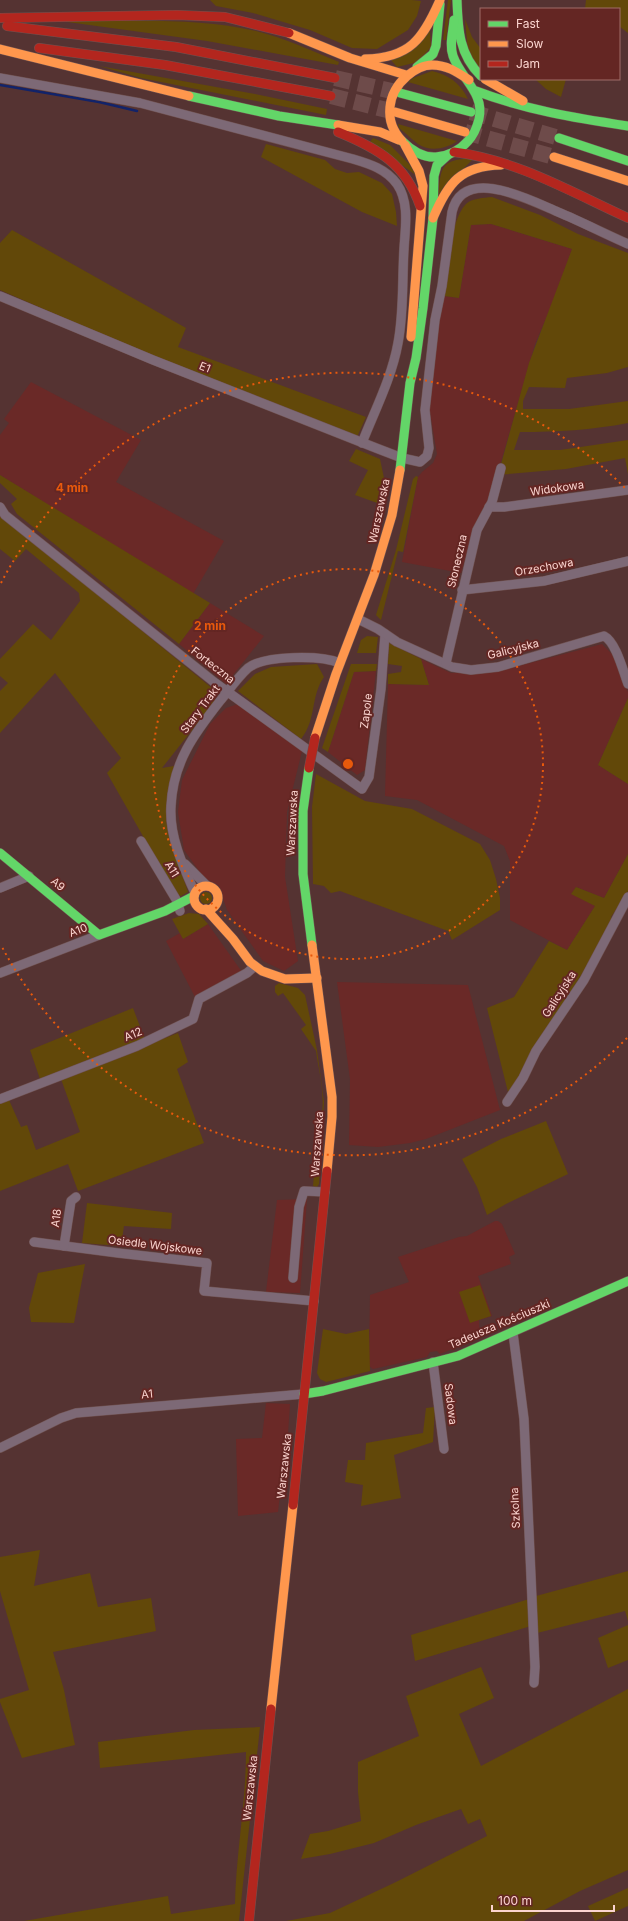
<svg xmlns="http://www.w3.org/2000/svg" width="628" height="1921" font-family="Inter,sans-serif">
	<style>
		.built { fill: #6a2927 }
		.green { fill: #624809 }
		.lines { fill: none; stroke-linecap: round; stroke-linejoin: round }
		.stream { stroke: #122369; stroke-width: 2.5 }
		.highway-tunnel { stroke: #6e4b4a; stroke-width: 16; stroke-dasharray: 16 8; stroke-linecap: butt }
		.street-casing { stroke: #705251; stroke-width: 10 }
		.fast-casing { stroke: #705251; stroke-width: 10 }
		.slow-casing { stroke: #705251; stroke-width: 10 }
		.jam-casing { stroke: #705251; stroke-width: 10 }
		.street { stroke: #7d6976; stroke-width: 9 }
		.fast { stroke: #63d668; stroke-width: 9 }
		.slow { stroke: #ff974d; stroke-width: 9 }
		.jam { stroke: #b3261e; stroke-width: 9 }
		.jam-bridge-casing { stroke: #705251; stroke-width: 10; stroke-linecap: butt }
		.jam-bridge { stroke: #b3261e; stroke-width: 9 }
		.ring { fill: none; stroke: #e8590c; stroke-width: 2; stroke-dasharray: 2 4 }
		.labels { text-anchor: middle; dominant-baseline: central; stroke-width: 4; stroke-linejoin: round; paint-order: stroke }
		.street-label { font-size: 11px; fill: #fbd4cf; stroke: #642623 }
		.centre { fill: #e8590c; stroke: #642623; stroke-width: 2 }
		.ring-label { font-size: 12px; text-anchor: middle; font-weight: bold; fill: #e8590c; stroke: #642623; stroke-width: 4; stroke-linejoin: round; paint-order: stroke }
	</style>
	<rect width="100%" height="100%" fill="#553332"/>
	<!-- built -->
	<g class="built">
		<path d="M491,224L572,249L553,302L535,344L496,479L488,501L474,528L461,573L402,562L418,477L422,472L433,463L437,454L429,407L436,336L444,296L459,298L471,225Z"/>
		<path d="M31,382L141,440L116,482L224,541L193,594L0,475V435L9,423L4,419Z"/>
		<path d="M210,603L264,636L226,684L179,644Z"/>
		<path d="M602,644L612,654L628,692V698L598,765L628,784V854L604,898L576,887L572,893L595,906L567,950L510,920V861L504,846L417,800L385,796L388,684L429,685L421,659L451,673L499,671Z"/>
		<path d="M376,671L365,770L357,775L328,752L354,672Z"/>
		<path d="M238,704L302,751L287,812L285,877L298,961L284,971L263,961L227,910L219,886L204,878L184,850L178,812L182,780L210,724L226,708Z"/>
		<path d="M208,924L242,972L195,997L166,941L180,933L183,939Z"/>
		<path d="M337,982L468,985L500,1110L426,1139L410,1143L378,1147L349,1145L350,1079Z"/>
		<path d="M307,1199L300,1293L266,1292L277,1200Z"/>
		<path d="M495,1221H498L502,1224L515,1254L509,1257L511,1264L478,1276L492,1316L479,1320L480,1338L440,1354L437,1351L430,1352L427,1357L373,1369L369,1366L370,1295L409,1282L398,1257L459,1237L467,1236Z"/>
		<path d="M266,1403L290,1404L284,1494H280L278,1512L238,1516L236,1439L262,1438Z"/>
	</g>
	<!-- green -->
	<g class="green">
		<path d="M210,0H412L421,1L417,16L408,30L377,49L352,48L310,30L253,13L216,6Z"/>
		<path d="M448,0H451L446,40H443Z"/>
		<path d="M586,0H628V33L619,26V9H585Z"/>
		<path d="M465,19L472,37L481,49V71L468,53Z"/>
		<path d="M60,21C123,22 194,16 256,31C285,38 312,51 339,62L338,65L207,41Z"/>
		<path d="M430,31L431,47L418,62L397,67L391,60Z"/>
		<path d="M99,66L255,94L327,109L326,115L141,78Z"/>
		<path d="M432,71C449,75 460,83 468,99L408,82L413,78Z"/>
		<path d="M535,79H566L561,97L546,89Z"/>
		<path d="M398,124L457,141C447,149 429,152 418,144C411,139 406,133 399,128Z"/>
		<path d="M373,138L390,145L409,164L417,176L370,142Z"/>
		<path d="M266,144L325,160L335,169L347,173L359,172L382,183L392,194L396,212L397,226L362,212L261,157Z"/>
		<path d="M474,158L438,195C441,164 442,160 474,158Z"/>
		<path d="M492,197L540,215L578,234L628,253V367L607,373L567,378L565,388L529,387L523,401V409H569L628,401V423C592,430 557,432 520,432L514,450H560L628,440V474L625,458L566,469L498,475L529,363L572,249L491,224L471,225L459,298L444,296C448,272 449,222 466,204C472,198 484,198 492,197Z"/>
		<path d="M12,230L186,328L178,347L366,417L357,437L170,364L0,290V243Z"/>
		<path d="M356,449L380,459L384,478L380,504L355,495L368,470L349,461Z"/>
		<path d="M0,475L210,603L179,644L17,514L11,504L17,499L0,483Z"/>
		<path d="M416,476L418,477L403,552L398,551L381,620L376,615L396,550L413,479Z"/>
		<path d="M0,517H3L213,689L215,701L162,768L174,766C171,782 166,799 166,815C167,842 180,867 188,892L181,896L176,894L107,773L121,758L55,673L0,733V691L8,683L0,676V659L33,624L51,640L80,601L79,593L26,549L15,561L0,549Z"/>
		<path d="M367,636L378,637L376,653H357L361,640Z"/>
		<path d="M389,643L421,659L429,685L388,684V674L401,672L402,666L388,664Z"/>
		<path d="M317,664L324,677C310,697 317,719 301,739L238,691L255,674L271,667Z"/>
		<path d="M351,664H377L376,671L354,672L328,752L322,748Z"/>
		<path d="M628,698V784L598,765Z"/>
		<path d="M316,774L365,801L412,809L480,844L490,860L496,879L500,898V910L452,940L448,931L340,891L331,893L324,886L313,884L312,807Z"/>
		<path d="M628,854V891L611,917L612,918L590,961L523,1067L520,1076L508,1092L487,1008L514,997L549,941L567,950L595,906L571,894L576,887L604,898Z"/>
		<circle cx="206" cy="898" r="6"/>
		<path d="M189,913L199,914L208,924L183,939L172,919Z"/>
		<path d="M279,983L298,988L305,995L317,1050L324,1102L319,1184L317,1187L313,1186L318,1129C327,1108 321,1080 317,1058L316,1051L301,1029L306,1025L283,993L278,996L275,992V986Z"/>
		<path d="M133,1008L145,1040L40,1079L30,1050Z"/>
		<path d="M178,1033L188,1062L177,1069L204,1143L78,1191L68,1164L0,1191V1104L9,1100L21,1127L27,1125L36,1150L80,1132L61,1079Z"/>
		<path d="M546,1121L568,1174L506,1204L487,1215L477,1187L462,1159L501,1139Z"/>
		<path d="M87,1203L172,1213L171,1229L124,1226L121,1246L82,1243Z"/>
		<path d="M85,1264L74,1323L31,1322L29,1308L38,1273Z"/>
		<path d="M480,1285L491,1316L470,1323L459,1292Z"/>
		<path d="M323,1329L346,1334L369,1329L370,1371L326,1382L320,1379L317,1373Z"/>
		<path d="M435,1407L433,1442L394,1455L401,1498L361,1506L363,1485L345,1482L348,1460H365L366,1443L423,1433L426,1408Z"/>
		<path d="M40,1550L34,1586L90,1573L98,1607L151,1598L156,1631L53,1652L64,1690L75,1745L22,1758L0,1702V1699L29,1690L0,1591V1557Z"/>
		<path d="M628,1571V1621L625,1611L537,1633L536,1596Z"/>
		<path d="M529,1599L531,1626L415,1661L411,1635Z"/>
		<path d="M628,1625V1660L608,1668L598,1638Z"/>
		<path d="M481,1667L494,1698L459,1714L481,1766L628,1689V1870L580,1891L524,1921H286L330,1913L396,1882L487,1836L480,1819L468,1824L461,1809L416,1825L374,1843L330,1854L301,1859L310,1834L328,1831L361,1821L358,1792V1762L419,1736L406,1696Z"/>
		<path d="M260,1727L239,1921H24L168,1896L171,1914L235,1904C236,1853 246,1803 246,1752L100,1768L98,1742L194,1730Z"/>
		<path d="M628,1888V1906L595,1921L588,1906Z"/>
	</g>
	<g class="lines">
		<!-- stream -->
		<path class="stream" d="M0,85L99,102L137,111"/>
		<!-- highway-tunnel -->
		<g class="highway-tunnel">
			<path d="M335,78L400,93"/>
			<path d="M331,96L395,112"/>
			<path d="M471,112L559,138"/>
			<path d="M465,132L554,157"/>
		</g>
		<!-- street casing -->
		<g class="street-casing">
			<g id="street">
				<path d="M0,78L140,103L353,159C370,164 386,169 397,184C410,203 405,229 404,249C402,281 404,312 398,343C392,377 375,410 362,443"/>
				<path d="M0,296L153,360L376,448L402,458L420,462L427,456L429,448L425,410L435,320L442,286L452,212C463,164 532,201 558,212C582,222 605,234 628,244"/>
				<path d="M0,507L5,515L214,682L362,789L369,777L381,689L385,634"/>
				<path d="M489,507H504L628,490"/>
				<path d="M462,590L544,581L628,561"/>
				<path d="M358,619L378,629L397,642L452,667L471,670L498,667L604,636C616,642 623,671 628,684"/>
				<path d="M446,663L477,530L492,502L501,468"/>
				<path d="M141,841L177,901L180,911"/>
				<path d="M185,864L207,886"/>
				<path d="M0,888L29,876"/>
				<path d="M195,893C183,866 169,836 171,806C173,762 194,734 220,701C229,690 238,677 248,668C265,655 321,655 340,663"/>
				<path d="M0,973L99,935"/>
				<path d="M0,1099L137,1046L193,1019L199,999L247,973L255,966"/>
				<path d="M507,1102L523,1078L536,1051L584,980L628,897"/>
				<path d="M34,1242L118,1253L207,1263L204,1291L314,1301"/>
				<path d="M64,1246L71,1201L76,1197"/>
				<path d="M293,1278L299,1207L304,1191L325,1192"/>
				<path d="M513,1333L524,1419L535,1667L534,1683"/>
				<path d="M433,1362L444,1449"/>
				<path d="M0,1448L61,1418L76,1413L304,1394"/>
			</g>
		</g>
		<!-- fast casing -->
		<g class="fast-casing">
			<g id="fast">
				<path d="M457,0C458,29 459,55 481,76"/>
				<path d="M417,67L433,54L436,46L440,4"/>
				<path d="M476,91C526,110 575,118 628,126"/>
				<path d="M400,93L471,112"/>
				<path d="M189,96L279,116L338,125"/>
				<path d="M559,138L628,161"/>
				<path d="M402,141C411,150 422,158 436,157C448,156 460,150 468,141C474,135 477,127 479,119C485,93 461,79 453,56C449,45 453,32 454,20"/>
				<path d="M400,470L410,383L416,358L423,308L433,218L434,176L437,165L448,155"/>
				<path d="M309,768L303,811V874L312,945"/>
				<path d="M0,853L99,935L165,911L194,896"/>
				<path d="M304,1394L323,1391L458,1356L628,1281"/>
			</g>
		</g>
		<!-- slow casing -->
		<g class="slow-casing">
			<g id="slow">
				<path d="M289,33L350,58L406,75"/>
				<path d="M0,49L189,96"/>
				<path d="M365,59C410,58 423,39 440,0"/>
				<path d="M485,79L523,101"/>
				<path d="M395,112L465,132"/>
				<path d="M338,125L380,132L399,140"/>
				<path d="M402,141C383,121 387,93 407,76C414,70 424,65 432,65C447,65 457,72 469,80"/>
				<path d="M405,145L419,171L423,186L411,337"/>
				<path d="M554,157L628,181"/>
				<path d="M433,218C448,183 460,166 501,165"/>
				<path d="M315,738L336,674L374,575L392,515L400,470"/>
				<circle cx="206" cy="898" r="12"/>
				<path d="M206,909L233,939L250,962L262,971L285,979L317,978"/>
				<path d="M312,945L332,1097V1117L327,1171"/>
				<path d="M271,1709L293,1505"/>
			</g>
		</g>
		<!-- jam casing -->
		<g class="jam-casing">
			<g id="jam">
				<path d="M0,18L177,15L225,17L289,33"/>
				<path d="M7,26L176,47L335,78"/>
				<path d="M39,48L165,65L331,96"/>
				<path d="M338,132C377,148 406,164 420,206"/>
				<path d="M454,152C517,160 571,192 628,218"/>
				<path d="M293,1505L327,1171"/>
				<path d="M249,1921L271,1709"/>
			</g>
		</g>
		<!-- street -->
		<use href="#street" class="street"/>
		<!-- fast -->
		<use href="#fast" class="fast"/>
		<!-- slow -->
		<use href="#slow" class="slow"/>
		<!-- jam -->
		<use href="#jam" class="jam"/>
		<!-- jam-bridge casing -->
		<g class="jam-bridge-casing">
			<path id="jam-bridge" d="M309,768L315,738"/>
		</g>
		<!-- jam-bridge -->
		<use href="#jam-bridge" class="jam-bridge"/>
	</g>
	<!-- distance rings -->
	<g class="ring">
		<circle cx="348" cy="764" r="195"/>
		<path d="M627 1038A391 391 0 0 1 1 945M1 583A391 391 0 0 1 627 490"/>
	</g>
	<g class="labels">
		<!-- street labels -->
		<g class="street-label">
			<text transform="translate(205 367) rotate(22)">E1</text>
			<text transform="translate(557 488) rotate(-8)">Widokowa</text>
			<text transform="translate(379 511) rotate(-78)">Warszawska</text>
			<text transform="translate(457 561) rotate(-77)">Słoneczna</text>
			<text transform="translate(544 567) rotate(-10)">Orzechowa</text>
			<text transform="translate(513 649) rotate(-14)">Galicyjska</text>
			<text transform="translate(213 665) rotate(38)">Forteczna</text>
			<text transform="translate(200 709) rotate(-53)">Stary Trakt</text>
			<text transform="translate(366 711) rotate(-83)">Zapole</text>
			<text transform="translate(292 823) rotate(-87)">Warszawska</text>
			<text transform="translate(172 869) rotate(59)">A11</text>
			<text transform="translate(58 884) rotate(40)">A9</text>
			<text transform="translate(78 930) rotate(-21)">A10</text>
			<text transform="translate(559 994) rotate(-57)">Galicyjska</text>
			<text transform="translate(133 1034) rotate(-22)">A12</text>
			<text transform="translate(317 1144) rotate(-86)">Warszawska</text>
			<text transform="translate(56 1218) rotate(-82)">A18</text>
			<text transform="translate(155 1245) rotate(7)">Osiedle Wojskowe</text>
			<text transform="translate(499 1324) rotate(-23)">Tadeusza Kościuszki</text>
			<text transform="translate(147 1394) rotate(-5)">A1</text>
			<text transform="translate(451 1404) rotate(83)">Sadowa</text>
			<text transform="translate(284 1466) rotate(-84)">Warszawska</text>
			<text transform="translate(515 1508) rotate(-93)">Szkolna</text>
			<text transform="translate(250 1788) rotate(-84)">Warszawska</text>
		</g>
	</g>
	<circle cx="348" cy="764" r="6" class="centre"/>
	<g class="ring-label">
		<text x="72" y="492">4 min</text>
		<text x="210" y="630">2 min</text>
	</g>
	<!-- legend -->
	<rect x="480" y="8" width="140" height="72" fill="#642623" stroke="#a06c68"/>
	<rect x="488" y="21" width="20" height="6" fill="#63d668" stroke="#a06c68"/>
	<text x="516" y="28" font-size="12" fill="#fbd4cf">Fast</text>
	<rect x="488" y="41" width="20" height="6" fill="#ff974d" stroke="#a06c68"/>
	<text x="516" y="48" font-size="12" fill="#fbd4cf">Slow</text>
	<rect x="488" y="61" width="20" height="6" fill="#b3261e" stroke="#a06c68"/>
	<text x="516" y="68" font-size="12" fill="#fbd4cf">Jam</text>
	<!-- scale -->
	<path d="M492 1905v6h122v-6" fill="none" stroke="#fbd4cf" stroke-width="2"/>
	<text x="498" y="1905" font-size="12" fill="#fbd4cf" stroke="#642623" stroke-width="3" paint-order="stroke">100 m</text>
</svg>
